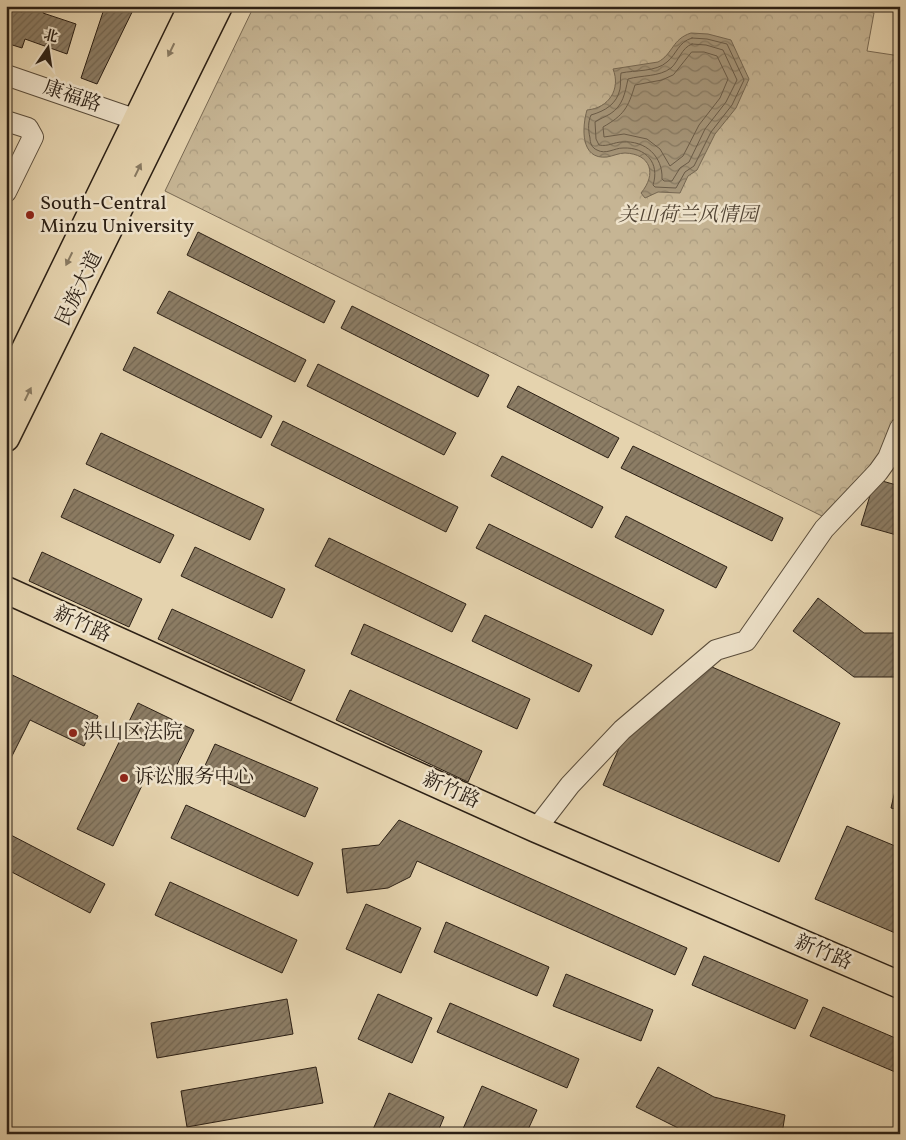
<svg xmlns="http://www.w3.org/2000/svg" width="906" height="1140" font-family="Vollkorn,'Noto Serif SC',serif">
	<style>
		.park { fill: url(#park-crowns); stroke: #796a54 }
		.water { fill: url(#water-waves); stroke: #756752 }
		.lines { fill: none; stroke-linecap: round; stroke-linejoin: round }
		.shore { stroke: #695b48; stroke-width: 1 }
		.building { fill: url(#building-hatch); stroke: #2c2015 }
		.minor-casing { stroke: #5a4d3b; stroke-width: 22 }
		.major-casing { stroke: #2c2015; stroke-width: 29 }
		.minor { stroke: #eee2ca; stroke-width: 20 }
		.major { stroke: #e5d3ae; stroke-width: 26 }
		.oneway { fill: #887a62 }
		.poi-dot { fill: #8f2418; stroke: #eee2ca; stroke-width: 2 }
		.labels { text-anchor: middle; dominant-baseline: central; stroke-width: 5; stroke-linejoin: round; paint-order: stroke }
		.street-label { font-size: 20px; fill: #2c2015; stroke: #eee2ca }
		.poi-label { font-size: 20px; fill: #2c2015; stroke: #eee2ca; text-anchor: start }
		.park-label { font-size: 20px; font-style: italic; fill: #524535; stroke: #eee2ca }
	</style>
	<defs>
		<pattern id="park-crowns" width="20" height="18" patternUnits="userSpaceOnUse" patternTransform="scale(1.25)"><rect width="20" height="18" fill="#c6b594"/><path d="M2 6a3 3 0 1 1 6 0M12 15a3 3 0 1 1 6 0" fill="none" stroke="#aa9b7f"/></pattern>
		<pattern id="water-waves" width="16" height="10" patternUnits="userSpaceOnUse" patternTransform="scale(1.25)"><rect width="16" height="10" fill="#a6967a"/><path d="M0 5q4-4 8 0t8 0" fill="none" stroke="#877a63"/></pattern>
		<pattern id="building-hatch" width="6" height="6" patternUnits="userSpaceOnUse" patternTransform="scale(1.25)"><rect width="6" height="6" fill="#8c7d65"/><path d="M-1 1l2-2M0 6l6-6M5 7l2-2" fill="none" stroke="#736652"/></pattern>
	</defs>
	<rect width="100%" height="100%" fill="#e5d3ae"/>
	<filter id="stains"><feTurbulence type="fractalNoise" baseFrequency=".004" numOctaves="4"/><feColorMatrix values="0 0 0 0 .2 0 0 0 0 .09 0 0 0 0 .02 0 0 0 .5 -.17"/></filter>
	<radialGradient id="worn" r=".72"><stop offset=".6" stop-color="#630" stop-opacity="0"/><stop offset="1" stop-color="#630" stop-opacity=".3"/></radialGradient>
	<!-- park -->
	<path class="park" d="M254,6H844L874,13L867,51L900,56V407L881,454L826,518L165,191Z"/>
	<!-- water -->
	<path class="water" d="M691,33L708,34L731,40L749,79L736,108L715,134L697,170L688,176L680,193L658,192L645,198L641,193C657,174 651,154 625,153C619,153 613,156 607,157C580,160 582,127 587,110C609,108 621,89 613,69L658,62C673,54 672,39 691,33Z"/>
	<g class="lines">
		<!-- shore -->
		<g class="shore">
			<path d="M692,38L707,39L727,44L744,80L732,105L711,132L694,166L685,172L676,188L655,187L653,185C660,163 646,147 623,148C614,148 606,155 597,150C592,148 590,143 590,138C588,129 588,122 591,115C605,111 617,104 620,89C621,84 620,78 621,73C635,70 656,72 667,62C677,54 678,42 692,38Z"/>
			<path d="M692,44L706,45L723,50L737,80L726,102L705,129L689,162L680,168L672,181H664L662,179C663,157 646,140 622,142C614,142 608,147 599,145L596,139L595,122C599,119 605,117 610,114C623,106 625,93 628,79C642,75 659,77 671,68C679,61 681,48 692,44Z"/>
			<path d="M692,52H704L717,56L728,79L720,98L699,125L683,156L670,166L660,149L647,139L624,134L604,137L603,127C624,115 628,108 635,85L662,80L673,75Z"/>
		</g>
	</g>
	<!-- building -->
	<g class="building">
		<path d="M23,6H45L43,13L76,24L67,54L25,39L22,48L6,43V8L22,12Z"/>
		<path d="M105,6H135L97,84L81,78Z"/>
		<path d="M198,232L335,301L324,323L187,255Z"/>
		<path d="M169,291L306,360L295,382L157,313Z"/>
		<path d="M352,306L489,375L478,397L341,328Z"/>
		<path d="M134,347L272,416L261,438L123,370Z"/>
		<path d="M318,364L456,433L444,455L307,386Z"/>
		<path d="M518,386L619,438L608,458L507,407Z"/>
		<path d="M283,421L458,507L446,532L271,445Z"/>
		<path d="M101,433L264,509L250,540L86,464Z"/>
		<path d="M633,446L783,518L772,541L621,468Z"/>
		<path d="M502,456L603,507L592,528L491,476Z"/>
		<path d="M875,479L900,486V536L861,525Z"/>
		<path d="M74,489L174,535L160,563L61,517Z"/>
		<path d="M626,516L727,567L716,588L615,537Z"/>
		<path d="M489,524L664,610L652,635L476,548Z"/>
		<path d="M329,538L466,604L452,632L315,566Z"/>
		<path d="M195,547L285,589L272,618L181,576Z"/>
		<path d="M42,552L142,599L129,627L29,581Z"/>
		<path d="M818,598L864,633H900V677H854L793,631Z"/>
		<path d="M172,609L305,670L291,701L158,639Z"/>
		<path d="M485,615L592,665L579,692L472,641Z"/>
		<path d="M364,624L530,699L517,729L351,654Z"/>
		<path d="M712,667L840,723L779,862L603,785L627,730Z"/>
		<path d="M6,672L98,716L84,746L30,720L6,768Z"/>
		<path d="M350,690L482,751L468,782L336,720Z"/>
		<path d="M138,703L194,730L168,783L148,773L113,846L77,829Z"/>
		<path d="M215,744L318,788L305,817L202,772Z"/>
		<path d="M900,769V810L891,808Z"/>
		<path d="M186,805L313,863L298,896L171,838Z"/>
		<path d="M399,820L687,948L675,975L417,861L410,877L388,888L347,893L342,849L379,845Z"/>
		<path d="M847,826L900,848V935L815,899Z"/>
		<path d="M7,833L105,884L90,913L6,869Z"/>
		<path d="M170,882L297,940L282,973L155,915Z"/>
		<path d="M366,904L421,928L401,973L346,949Z"/>
		<path d="M446,922L549,967L537,996L434,952Z"/>
		<path d="M704,956L808,1000L795,1029L692,985Z"/>
		<path d="M566,974L653,1010L641,1041L553,1006Z"/>
		<path d="M378,994L432,1018L412,1063L358,1039Z"/>
		<path d="M287,999L293,1034L157,1058L151,1023Z"/>
		<path d="M450,1003L579,1059L567,1088L437,1032Z"/>
		<path d="M823,1007L900,1040V1074L810,1036Z"/>
		<path d="M316,1067L323,1103L187,1127L181,1091Z"/>
		<path d="M658,1067L714,1097L785,1115L782,1134H690L636,1107Z"/>
		<path d="M482,1086L537,1110L526,1134H469L462,1131Z"/>
		<path d="M389,1093L444,1117L437,1134H371Z"/>
	</g>
	<g class="lines">
		<!-- minor casing -->
		<g class="minor-casing">
			<g id="minor">
				<path d="M6,75L137,120"/>
				<path d="M6,121L28,128L33,137L6,192"/>
				<path d="M536,829L570,785L622,730L716,650L746,641L824,529L878,472L888,458L900,428"/>
			</g>
		</g>
		<!-- major casing -->
		<g class="major-casing">
			<g id="major">
				<path d="M6,388L192,6"/>
				<path d="M6,438L219,6"/>
				<path d="M6,590L536,829L900,985"/>
			</g>
		</g>
		<!-- minor -->
		<use href="#minor" class="minor"/>
		<!-- major -->
		<use href="#major" class="major"/>
	</g>
	<!-- one-way arrows -->
	<defs><path id="oneway-solid" d="M-6-.8H1V-3.2L6.5 0L1 3.2V.8H-6Z" transform="scale(1.25)"/></defs>
	<g class="oneway">
		<use href="#oneway-solid" transform="translate(171 50) rotate(116)"/>
		<use href="#oneway-solid" transform="translate(138 170) rotate(-64)"/>
		<use href="#oneway-solid" transform="translate(69 259) rotate(116)"/>
		<use href="#oneway-solid" transform="translate(28 394) rotate(-64)"/>
	</g>
	<!-- markers -->
	<g class="poi-dot">
		<circle cx="30" cy="215" r="5"/>
		<circle cx="73" cy="733" r="5"/>
		<circle cx="124" cy="778" r="5"/>
	</g>
	<g class="labels">
		<!-- street labels -->
		<g class="street-label">
			<text transform="translate(72 97) rotate(19)">康福路</text>
			<text transform="translate(80 289) rotate(-64)">民族大道</text>
			<text transform="translate(82 625) rotate(24)">新竹路</text>
			<text transform="translate(451 791) rotate(24)">新竹路</text>
			<text transform="translate(823 953) rotate(23)">新竹路</text>
		</g>
		<!-- poi labels -->
		<g class="poi-label">
			<text x="40" y="204">South-Central<tspan x="40" dy="23">Minzu University</tspan></text>
			<text x="83" y="733">洪山区法院</text>
			<text x="134" y="778">诉讼服务中心</text>
		</g>
		<!-- park labels -->
		<g class="park-label">
			<text x="688" y="216">关山荷兰风情园</text>
		</g>
	</g>
	<!-- margin -->
	<rect width="906" height="1140" fill="none" stroke="#e5d3ae" stroke-width="25"/>
	<rect x="8" y="8" width="891" height="1125" fill="none" stroke="#2c2015" stroke-width="2.5"/>
	<rect x="12" y="12" width="881" height="1115" fill="none" stroke="#2c2015"/>
	<!-- north arrow -->
	<g transform="translate(48 48) rotate(13)" stroke="#eee2ca" stroke-width="4" paint-order="stroke">
	<path d="M0-4L9 19L0 12L-9 19Z" fill="#2c2015"/>
	<text y="-8" font-size="14" font-weight="bold" text-anchor="middle" fill="#2c2015">北</text>
	</g>
	<rect width="100%" height="100%" filter="url(#stains)"/>
	<rect width="100%" height="100%" fill="url(#worn)"/>
</svg>
